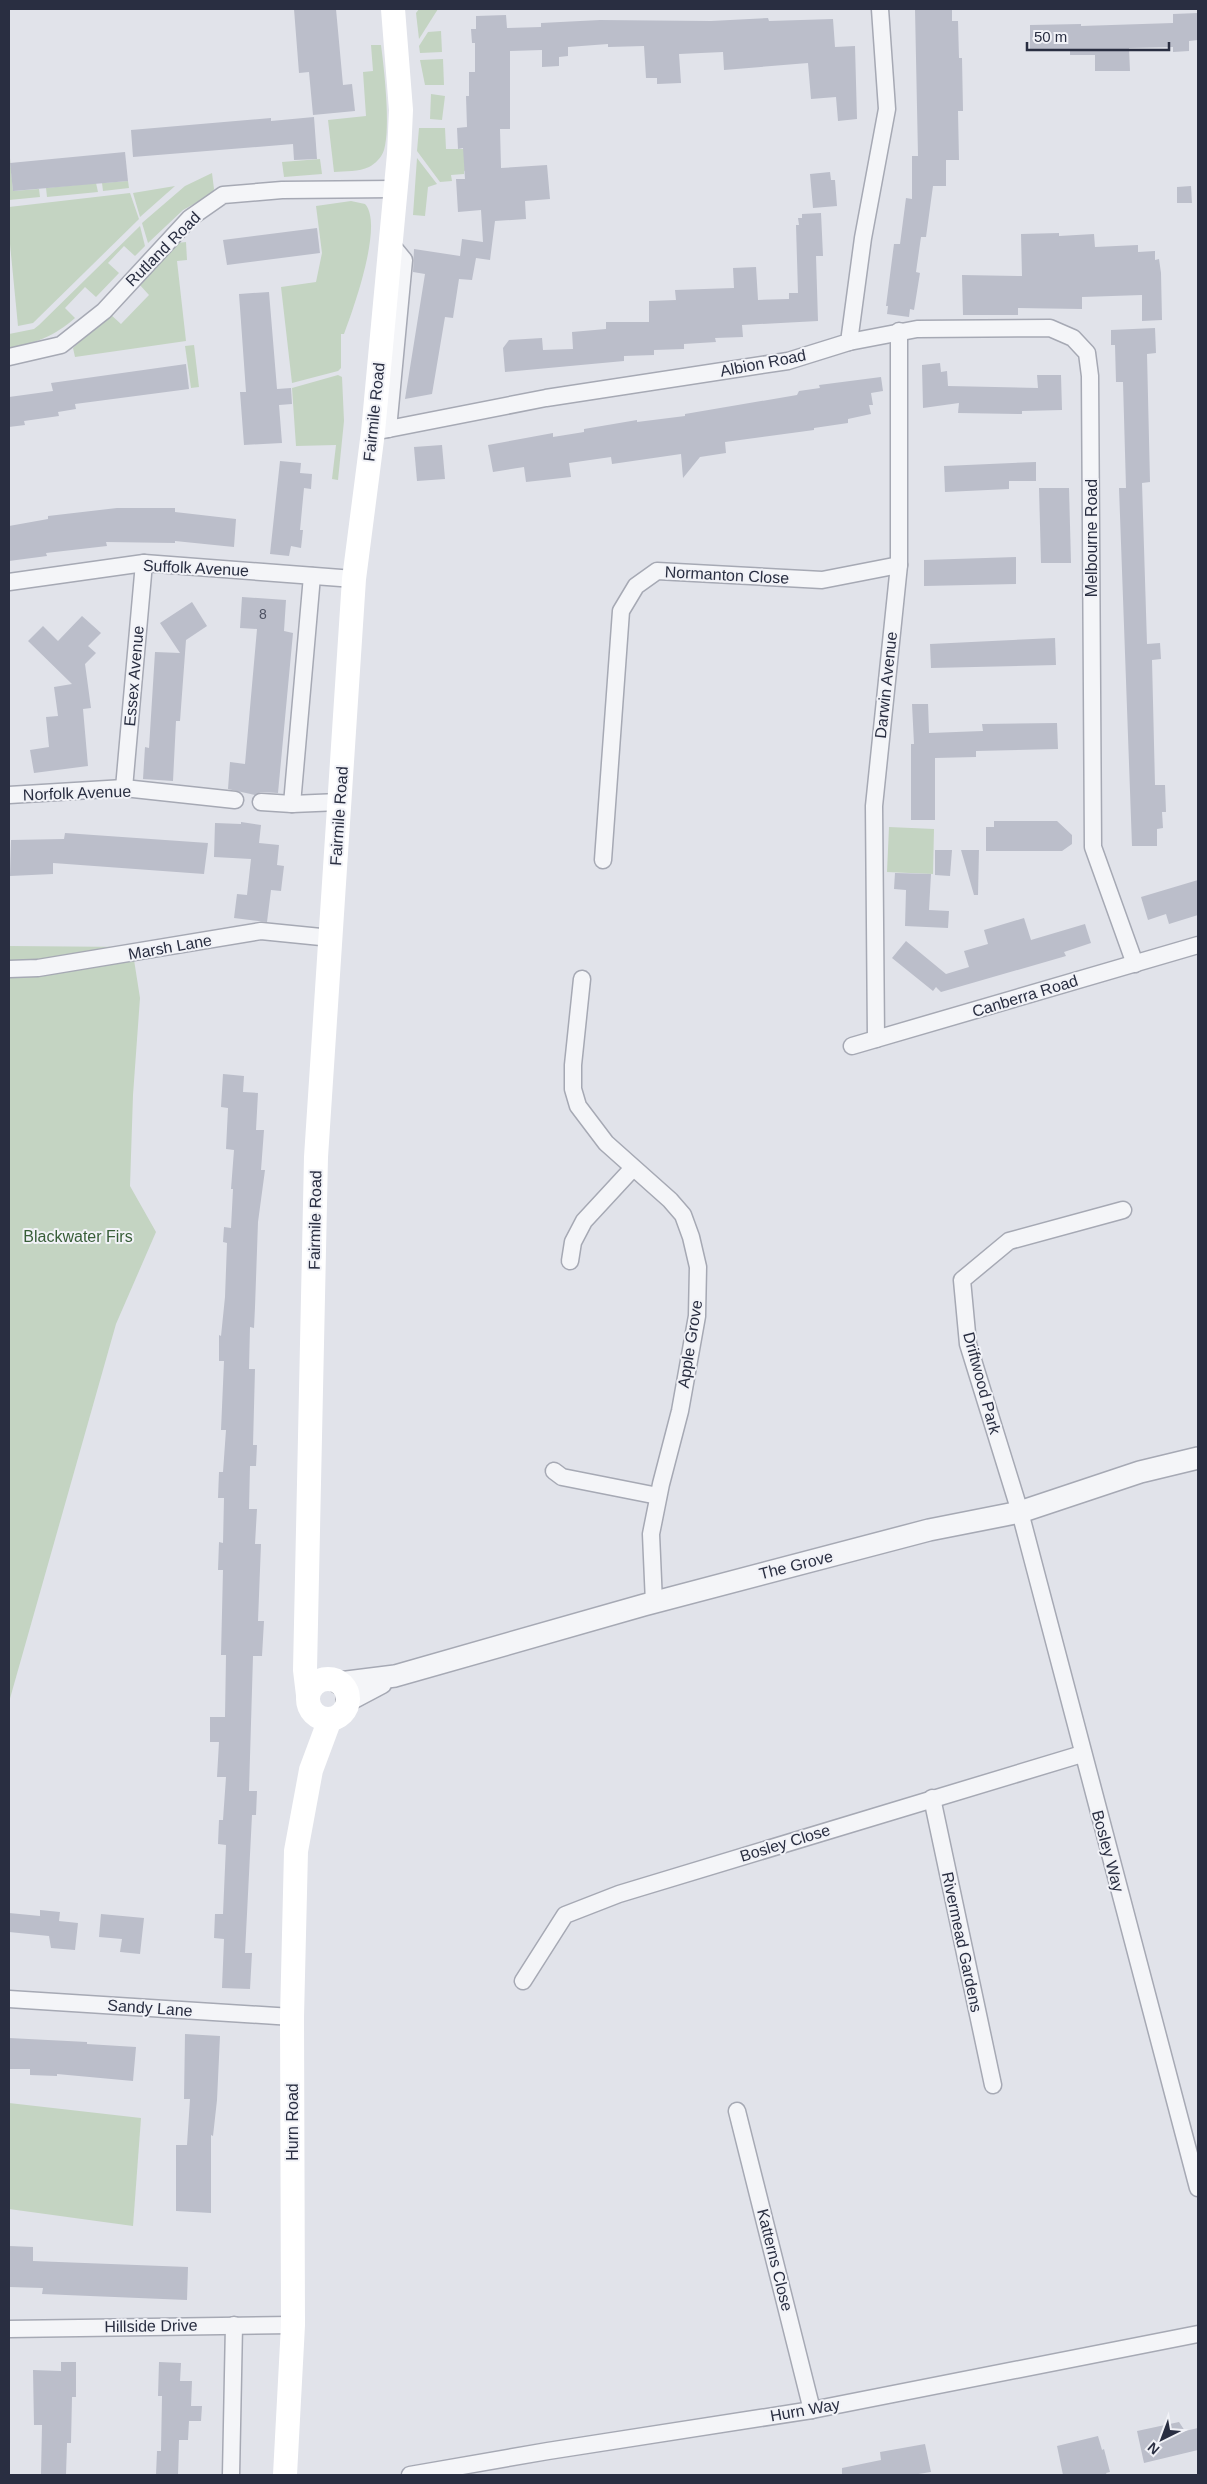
<svg xmlns="http://www.w3.org/2000/svg" width="1207" height="2484" font-family="Helvetica,sans-serif">
	<style>
		.green { fill: #c4d4c2 }
		.building { fill: #bbbeca }
		.lines { fill: none; stroke-linecap: round; stroke-linejoin: round }
		.minor-casing { stroke: #a6a9b4; stroke-width: 19 }
		.tertiary-casing { stroke: #a6a9b4; stroke-width: 24 }
		.minor { stroke: #f4f5f8; stroke-width: 16 }
		.tertiary { stroke: #f4f5f8; stroke-width: 21 }
		.secondary { stroke: #fff; stroke-width: 24 }
		.labels { text-anchor: middle; dominant-baseline: central; stroke-width: 4; stroke-linejoin: round; paint-order: stroke }
		.number-label { font-size: 14px; fill: #4e5263 }
		.street-label { font-size: 16px; fill: #292e41; stroke: #f1f2f7 }
		.park-label { font-size: 16px; fill: #375d37; stroke: #f1f2f7 }
	</style>
	<rect width="100%" height="100%" fill="#e1e3ea"/>
	<!-- green -->
	<g class="green">
		<path d="M419,9H438L419,39L416,13Z"/>
		<path d="M441,31L442,52L420,53L419,46L428,32Z"/>
		<path d="M371,45H381C384,68 391,128 384,150C382,157 375,164 369,167C359,172 345,171 334,172L328,120L366,116L363,72L373,71Z"/>
		<path d="M443,59L444,85H425L420,60Z"/>
		<path d="M431,94L445,96L442,120L430,119Z"/>
		<path d="M419,128H445L446,149H466L468,170L464,171V174L451,175L452,181L440,182L417,151Z"/>
		<path d="M9,147L13,191L39,189L40,197L9,200Z"/>
		<path d="M417,158L437,184L428,187L425,216L413,215Z"/>
		<path d="M320,159L322,174L284,177L282,162Z"/>
		<path d="M212,173L214,189L212,194L183,210L148,243L142,223L185,186Z"/>
		<path d="M128,181L129,188L103,191L102,183Z"/>
		<path d="M96,183L98,192L47,197L46,188Z"/>
		<path d="M175,186L140,217L133,193Z"/>
		<path d="M130,193L139,219L33,323L18,326L9,234V207Z"/>
		<path d="M351,201L365,204C384,224 353,310 344,334H341V368L338,371L292,383L281,287L316,282L322,253L316,206Z"/>
		<path d="M140,226L145,246L135,256L124,246L108,263L119,273L96,297L85,287L65,308L75,318C55,336 35,343 9,349V334L34,329L39,325Z"/>
		<path d="M186,242L187,260L177,261L186,341L75,357L73,348L110,314L121,324L149,295L139,284L177,243Z"/>
		<path d="M194,345L199,387L191,388L185,346Z"/>
		<path d="M338,375L342,377L344,421L338,480L332,479L336,445L296,446L292,388Z"/>
		<path d="M889,827L934,829L933,874L887,872Z"/>
		<path d="M9,946L132,947L140,998L133,1095L130,1186L156,1232L116,1324L9,1702Z"/>
		<path d="M9,2103L141,2118L133,2226L9,2209Z"/>
	</g>
	<!-- building -->
	<g class="building">
		<path d="M294,9H336L343,85L352,84L355,111L313,115L309,72L299,73Z"/>
		<path d="M915,9H952V21H958L959,58H962L963,111H958L959,160H946V186H933L926,237H921L916,272L920,273L914,310L910,309L909,317L887,314L888,306H886L894,244H900L906,198L912,199V156H918Z"/>
		<path d="M1198,13V40L1189,41V51L1173,52V47L1129,48L1130,71H1095V55H1070V50L1030,51V25L1081,24V26L1173,23V14Z"/>
		<path d="M506,15L507,28L541,27V23L600,20L711,21L768,18L769,21L833,19L835,47L855,46L857,119L838,121L836,97L811,99L808,63L724,70L723,52L679,54L681,83L657,84V78H646L644,46L608,47V44L568,47V56L559,57V66L542,67V50L510,51V129H500L501,168L547,165L550,199L525,201L526,219L495,221L490,260L476,258L472,280L459,279L453,318L445,317L432,394L405,399L425,274L413,272L414,249L460,256L462,239L483,242L481,210L458,212L456,179H465L463,148L458,149L457,128L467,127L466,96H469V72H475V43H472L471,29H476V16Z"/>
		<path d="M314,117L317,159L294,160L293,144L133,157L131,130L271,118V121Z"/>
		<path d="M125,152L128,181L13,191L10,163Z"/>
		<path d="M830,172L831,180H835L837,206L813,208L810,174Z"/>
		<path d="M1191,186L1192,203H1177V187Z"/>
		<path d="M821,213L823,256H816L818,321L742,325L743,337L715,338L716,342L684,344V349L654,350V355L624,356V361L505,372L503,348L509,340L542,338L543,350L573,349L572,332L606,329V322H649V301L676,300L675,290L734,288L733,268L756,267L758,300L789,299V293H798L796,225H799L798,218H802V214Z"/>
		<path d="M317,228L320,253L227,265L223,240Z"/>
		<path d="M1059,233V236L1094,234L1095,247L1138,245V252L1155,251V260L1159,259L1161,273L1162,320L1142,321V295L1082,297V309L1018,308V315H963L962,275L1022,276L1021,234Z"/>
		<path d="M269,292L277,389L291,388L292,404L279,405L282,443L244,445L240,392H246L239,294Z"/>
		<path d="M1155,328L1156,353L1147,354L1150,482L1142,483L1147,644L1160,643L1161,659L1152,660L1155,785H1165L1166,812H1162L1163,828L1157,829V846H1132L1119,488H1126L1123,382H1116L1115,345H1111V330Z"/>
		<path d="M940,363L941,372L947,371L948,386L1038,388L1037,375H1061L1062,410L1022,411V414L958,413L959,403L923,408L922,365Z"/>
		<path d="M186,364L189,389L75,404L76,409L58,412L59,416L24,421L25,425L9,427V397L53,391L51,383Z"/>
		<path d="M881,377L883,391L871,393L873,405H869L871,414L848,419V423L814,428V430L725,442L726,453L700,457L683,478L681,454L612,464L611,457L569,463L571,477L526,482L524,467L493,472L488,445L553,433V437L584,432V429L637,420V422L685,416V414L797,395L799,391L820,388L819,385Z"/>
		<path d="M442,445L445,479L417,481L414,447Z"/>
		<path d="M280,461L301,463L300,473L312,474L311,489L304,488L300,530H303L301,548L291,546L289,556L270,554Z"/>
		<path d="M1036,462V481H1009V489L945,492L944,466Z"/>
		<path d="M1039,488H1069L1071,563H1041Z"/>
		<path d="M117,508H175V512L236,519L234,547L175,541V543L106,542L107,546L46,553L47,556L9,561V526L48,519V516Z"/>
		<path d="M1016,557V584L924,586V560Z"/>
		<path d="M242,597L286,600L284,631L293,633L278,793L261,792L255,795L228,789L230,762L245,764L257,629L240,628Z"/>
		<path d="M192,602L207,626L186,640L180,721H176L173,781L143,779L145,747L149,748L155,652L180,653L160,623Z"/>
		<path d="M82,616L101,633L88,646L96,653L85,664L91,708L83,709L88,766L34,773L30,750L49,747L46,717L58,716L54,687L72,684L28,641L43,626L58,641Z"/>
		<path d="M1055,638L1056,665L931,668L930,644Z"/>
		<path d="M912,704H928L929,733L983,731L982,724L1057,723L1058,749L976,751V757L935,758V820H911V744H914Z"/>
		<path d="M994,821H1057L1072,835V844L1062,851H986V827H994Z"/>
		<path d="M241,822L261,825L259,843L279,845L277,865L284,866L281,891L271,890L267,922L234,918L237,894L247,895L251,859L214,857L215,823L241,824Z"/>
		<path d="M65,833L208,843L204,874L53,863V874L10,876L11,840L64,839Z"/>
		<path d="M935,850H952L950,876L935,875Z"/>
		<path d="M961,850H979L978,895H974Z"/>
		<path d="M895,873L931,874L929,910L949,911L948,928L905,926L906,890L894,889Z"/>
		<path d="M1198,880V915L1169,924L1166,914L1148,920L1141,897Z"/>
		<path d="M1024,918L1031,940L1085,924L1091,943L1064,952L1066,956L941,992L936,987L933,991L892,958L906,941L946,974L969,967L964,951L988,944L984,930Z"/>
		<path d="M223,1074L244,1076L243,1092L258,1093L256,1130H264L261,1170H265L258,1222L255,1307L254,1328L250,1327L249,1369H255L253,1445H257L256,1466H250L249,1509H257L255,1544H261L258,1621H264L262,1656H253L249,1791H257L256,1815H252L245,1953H252L250,1989L222,1988L224,1939L214,1938L215,1914H223L226,1845L218,1844L219,1820H223L226,1777H217L219,1742H210V1717H225L226,1655H221L223,1570H218L219,1542L223,1543L224,1498H218L219,1472H223L226,1430H221L224,1361H219V1335L221,1336L225,1297L227,1243L223,1242L224,1227L231,1228L233,1189H231L234,1150L226,1149L228,1108L221,1107Z"/>
		<path d="M40,1910L60,1912L59,1921L78,1923L75,1950L51,1948L49,1936L9,1932V1913L40,1916Z"/>
		<path d="M101,1914L144,1918L140,1954L120,1952L122,1939L99,1937Z"/>
		<path d="M185,2034L220,2036L217,2100L213,2136L211,2135V2213L176,2211V2145H187L190,2099H184Z"/>
		<path d="M9,2038L87,2042V2044L136,2047L133,2081L57,2074V2076L30,2075V2069H9Z"/>
		<path d="M9,2246L33,2247V2261L188,2267L187,2300L42,2294L43,2288L9,2287Z"/>
		<path d="M61,2362H76V2397H72L71,2443H67L66,2475H41L42,2425H34L33,2370L61,2371Z"/>
		<path d="M159,2362L181,2363L180,2381H192L191,2406H202L201,2421H189L188,2440H179L178,2475H156L157,2451H161L162,2396H158Z"/>
		<path d="M1179,2422L1185,2431L1198,2428V2450L1144,2463L1137,2431Z"/>
		<path d="M1098,2436L1102,2450L1104,2449L1110,2472L1106,2473L1107,2475H1063L1057,2446Z"/>
		<path d="M925,2444L931,2472L912,2475H842V2468L881,2460L880,2452Z"/>
	</g>
	<g class="lines">
		<!-- minor casing -->
		<g class="minor-casing">
			<g id="minor">
				<path d="M849,342L917,329L1050,328L1073,338L1087,353L1090,376L1093,847L1135,964"/>
				<path d="M9,357L61,345L104,311L190,218L223,195L282,190L395,189"/>
				<path d="M388,429L404,260L390,243"/>
				<path d="M373,432L546,398L788,361L849,342L863,238L887,109L880,9"/>
				<path d="M9,582L144,563L354,579"/>
				<path d="M124,788L144,563"/>
				<path d="M9,795L124,788L235,800"/>
				<path d="M261,802L292,804L339,802"/>
				<path d="M292,804L312,576"/>
				<path d="M603,860L621,611L636,586L657,571L822,580L899,565"/>
				<path d="M9,969L38,968L261,931L331,938"/>
				<path d="M582,979L573,1065V1089L578,1106L606,1143L670,1200L683,1215L691,1237L698,1267L697,1316L680,1411L661,1484L651,1534L654,1603"/>
				<path d="M876,1039L874,806L899,565V331"/>
				<path d="M852,1046L1198,945"/>
				<path d="M1123,1210L1009,1241L962,1280L968,1344L1020,1512L1198,2188"/>
				<path d="M570,1261L573,1242L584,1221L633,1168"/>
				<path d="M554,1471L562,1477L658,1496"/>
				<path d="M932,1798L993,2085"/>
				<path d="M523,1981L565,1915L619,1894L1082,1754"/>
				<path d="M9,1999L292,2017"/>
				<path d="M737,2111L812,2410"/>
				<path d="M9,2329L293,2325"/>
				<path d="M231,2475L234,2325"/>
				<path d="M410,2475L548,2451L812,2410L1198,2334"/>
			</g>
		</g>
		<!-- tertiary casing -->
		<g class="tertiary-casing">
			<g id="tertiary">
				<path d="M339,1683L395,1676L644,1605L929,1530L1020,1512L1140,1472L1198,1458"/>
				<path d="M347,1701L381,1683"/>
			</g>
		</g>
		<!-- minor -->
		<use href="#minor" class="minor"/>
		<!-- tertiary -->
		<use href="#tertiary" class="tertiary"/>
		<!-- secondary -->
		<g class="secondary">
			<circle cx="328" cy="1699" r="20"/>
			<path d="M308,1695L305,1670L316,1157L354,579L373,432L399,154L401,110L393,9"/>
			<path d="M285,2475L293,2325L292,2017L296,1851L311,1770L330,1719"/>
		</g>
	</g>
	<g class="labels">
		<!-- number labels -->
		<g class="number-label">
			<text x="263" y="614">8</text>
		</g>
		<!-- street labels -->
		<g class="street-label">
			<text transform="translate(163 249) rotate(-45)">Rutland Road</text>
			<text transform="translate(763 363) rotate(-11)">Albion Road</text>
			<text transform="translate(374 412) rotate(-84)">Fairmile Road</text>
			<text transform="translate(1091 538) rotate(-90)">Melbourne Road</text>
			<text transform="translate(196 568) rotate(3)">Suffolk Avenue</text>
			<text transform="translate(727 575) rotate(3)">Normanton Close</text>
			<text transform="translate(134 676) rotate(-85)">Essex Avenue</text>
			<text transform="translate(886 685) rotate(-84)">Darwin Avenue</text>
			<text transform="translate(77 793) rotate(-2)">Norfolk Avenue</text>
			<text transform="translate(339 816) rotate(-86)">Fairmile Road</text>
			<text transform="translate(170 947) rotate(-10)">Marsh Lane</text>
			<text transform="translate(1025 996) rotate(-17)">Canberra Road</text>
			<text transform="translate(315 1220) rotate(-89)">Fairmile Road</text>
			<text transform="translate(690 1344) rotate(-81)">Apple Grove</text>
			<text transform="translate(982 1383) rotate(75)">Driftwood Park</text>
			<text transform="translate(796 1565) rotate(-14)">The Grove</text>
			<text transform="translate(785 1843) rotate(-17)">Bosley Close</text>
			<text transform="translate(1108 1851) rotate(75)">Bosley Way</text>
			<text transform="translate(962 1942) rotate(78)">Rivermead Gardens</text>
			<text transform="translate(150 2008) rotate(4)">Sandy Lane</text>
			<text transform="translate(292 2122) rotate(-90)">Hurn Road</text>
			<text transform="translate(775 2260) rotate(76)">Katterns Close</text>
			<text transform="translate(151 2326) rotate(-1)">Hillside Drive</text>
			<text transform="translate(805 2410) rotate(-10)">Hurn Way</text>
		</g>
		<!-- park labels -->
		<g class="park-label">
			<text x="78" y="1236">Blackwater Firs</text>
		</g>
	</g>
	<!-- border -->
	<rect width="1207" height="2484" fill="none" stroke="#292e41" stroke-width="20"/>
	<!-- north arrow -->
	<g transform="translate(1162 2439) rotate(222)" stroke="#f1f2f7" stroke-width="4" paint-order="stroke">
	<path d="M0-4L9 19L0 12L-9 19Z" fill="#292e41"/>
	<text y="-8" font-size="14" font-weight="bold" text-anchor="middle" fill="#292e41">N</text>
	</g>
	<!-- scale -->
	<path d="M1027 42v8h142v-8" fill="none" stroke="#292e41" stroke-width="2.5"/>
	<text x="1034" y="42" font-size="15" fill="#292e41" stroke="#f1f2f7" stroke-width="4" paint-order="stroke">50 m</text>
</svg>
